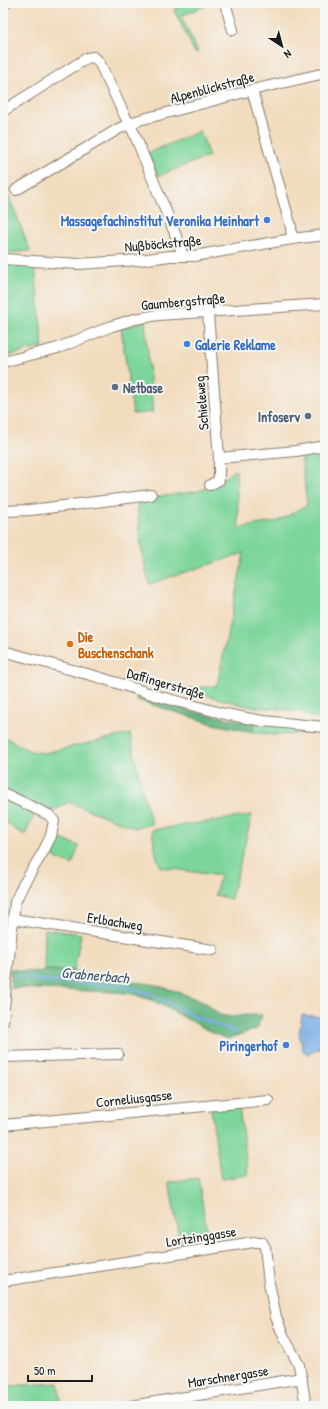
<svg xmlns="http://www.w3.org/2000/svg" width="328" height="1409" font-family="'Patrick Hand',sans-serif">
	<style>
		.green { fill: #7cd59a; stroke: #4c785b }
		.forest { fill: #65b682; stroke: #40694f }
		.water { fill: #78abe4; stroke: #4a6480 }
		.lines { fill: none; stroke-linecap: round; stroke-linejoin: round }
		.stream { stroke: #78abe4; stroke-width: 2.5 }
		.street-casing { stroke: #877c6d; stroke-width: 12 }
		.street { stroke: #fff; stroke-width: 10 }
		.shop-dot { fill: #3f7fe0; stroke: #f6f6f2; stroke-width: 1.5 }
		.service-dot { fill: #5c6f8a; stroke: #f6f6f2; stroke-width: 1.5 }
		.food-dot { fill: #e8710a; stroke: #f6f6f2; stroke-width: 1.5 }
		.labels { text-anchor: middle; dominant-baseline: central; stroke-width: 4; stroke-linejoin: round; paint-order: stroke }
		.street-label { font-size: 14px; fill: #1c1c1c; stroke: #f6f6f2 }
		.shop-label { font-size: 14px; font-weight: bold; fill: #366cbe; stroke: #f6f6f2; text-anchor: end }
		.service-label { font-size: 14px; font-weight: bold; fill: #4e5e75; stroke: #f6f6f2; text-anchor: start }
		.food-label { font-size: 14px; font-weight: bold; fill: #c56008; stroke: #f6f6f2; text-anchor: start }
		.water-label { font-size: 15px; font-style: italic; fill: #41556c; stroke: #f6f6f2 }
	</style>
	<rect width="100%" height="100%" fill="#f6f6f2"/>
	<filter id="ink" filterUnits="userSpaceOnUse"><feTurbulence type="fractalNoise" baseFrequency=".025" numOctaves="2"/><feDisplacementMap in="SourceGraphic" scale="8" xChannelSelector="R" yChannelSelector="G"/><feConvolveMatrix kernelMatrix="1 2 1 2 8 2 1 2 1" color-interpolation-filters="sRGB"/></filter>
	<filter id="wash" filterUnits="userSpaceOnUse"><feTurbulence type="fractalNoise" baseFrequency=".012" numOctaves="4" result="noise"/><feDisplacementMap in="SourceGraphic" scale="16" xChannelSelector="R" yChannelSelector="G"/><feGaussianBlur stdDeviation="0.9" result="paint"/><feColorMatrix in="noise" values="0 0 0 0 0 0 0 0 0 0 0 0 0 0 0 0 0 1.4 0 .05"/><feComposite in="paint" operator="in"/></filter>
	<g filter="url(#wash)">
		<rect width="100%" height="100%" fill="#f2dcbe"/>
		<!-- green -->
		<g class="green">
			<path d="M187,3L209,4L181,16L198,52L195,53L174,10Z"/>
			<path d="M200,131L209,156L158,176L148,153Z"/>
			<path d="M3,177L9,190L7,194L12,203L10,207L13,206L30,251L3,253Z"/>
			<path d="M3,263L35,266L43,347L3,357Z"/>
			<path d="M145,321L153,412L133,414L121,328Z"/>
			<path d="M325,449V722L322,721L319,718L310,717L301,711L248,706L181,689L217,686L244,553L149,584L141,547L137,500L199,491L221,481L233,471H236L239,528L278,521L307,505L301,453Z"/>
			<path d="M254,723L325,730V734L316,733L273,735L253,732Z"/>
			<path d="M130,734L143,794L152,824L135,828L68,802L54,811H48L3,790V736L30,751L44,753Z"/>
			<path d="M3,797L35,813L25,835L14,829L3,819Z"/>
			<path d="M252,815L231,899L215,895L220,876L161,867C155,856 154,843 152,830Z"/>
			<path d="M56,837L79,846L72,865L49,855Z"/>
			<path d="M45,929L81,934L74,971L44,970Z"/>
			<path d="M239,1107L248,1175L221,1179L211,1110Z"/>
			<path d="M198,1178L209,1243L186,1248L185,1244H180L181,1248L169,1182Z"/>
			<path d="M58,1383L62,1406H7L6,1386Z"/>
		</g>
		<!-- forest -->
		<g class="forest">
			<path d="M138,695L194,712L254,723L253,732L213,724L137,700Z"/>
			<path d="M10,969L25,971L38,972L44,970L74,971L125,981L152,984L179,992L205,1003L220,1015L232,1017L245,1015H262L257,1029L227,1039L211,1032L154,1001L133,994L113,992L11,988Z"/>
		</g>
		<!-- water -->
		<path class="water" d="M302,1015L325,1017V1050L317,1049L309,1054L303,1051L299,1033Z"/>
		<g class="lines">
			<!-- stream -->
			<path class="stream" d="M17,976L52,982L119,985L151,994L193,1016L236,1032"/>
		</g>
	</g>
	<g filter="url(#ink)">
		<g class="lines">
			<!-- street casing -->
			<g class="street-casing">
				<g id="street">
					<path d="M225,3L233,30"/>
					<path d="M324,3L325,7"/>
					<path d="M3,5L6,3"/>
					<path d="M252,90L291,227L292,239"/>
					<path d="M3,111L87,58L94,57L99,62L125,116L134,133L180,246L182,256"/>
					<path d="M16,190L120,128L139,120L155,116L252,90L325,73"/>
					<path d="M3,259L78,264L140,260L170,256H194L292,239L325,235"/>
					<path d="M208,313L219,458V480L210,485"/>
					<path d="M3,362L58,348L112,326L135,319L158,315L325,304"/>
					<path d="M219,458L296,451L325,446"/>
					<path d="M3,511L31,510L151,495"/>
					<path d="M3,651L98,677L161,697L225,714L263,721L325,727"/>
					<path d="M3,793L49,815L54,821L51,836L43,852L23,885L15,902L6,983L3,1021"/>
					<path d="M13,919L213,950"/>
					<path d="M3,1057L118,1054"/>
					<path d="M3,1125L268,1100"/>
					<path d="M3,1281L254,1242H262L265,1247L269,1283L276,1317L283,1335L299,1365L306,1406"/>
					<path d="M131,1406L302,1378"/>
				</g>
			</g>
			<!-- street -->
			<use href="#street" class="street"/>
		</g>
	</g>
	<!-- markers -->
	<g class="shop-dot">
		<circle cx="267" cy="220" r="4"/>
		<circle cx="187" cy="344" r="4"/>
		<circle cx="286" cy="1045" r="4"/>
	</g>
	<g class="service-dot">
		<circle cx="115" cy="387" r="4"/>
		<circle cx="308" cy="416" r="4"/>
	</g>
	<circle class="food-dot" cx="70" cy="644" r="4"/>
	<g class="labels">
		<!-- street labels -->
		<g class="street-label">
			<text transform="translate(212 87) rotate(-15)">Alpenblickstraße</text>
			<text transform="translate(163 243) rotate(-5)">Nußböckstraße</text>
			<text transform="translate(183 301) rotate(-5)">Gaumbergstraße</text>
			<text transform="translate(201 403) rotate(-95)">Schieleweg</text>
			<text transform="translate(166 683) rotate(16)">Daffingerstraße</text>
			<text transform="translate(115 921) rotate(9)">Erlbachweg</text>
			<text transform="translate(134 1098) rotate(-6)">Corneliusgasse</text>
			<text transform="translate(201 1236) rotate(-9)">Lortzinggasse</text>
			<text transform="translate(228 1376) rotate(-9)">Marschnergasse</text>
		</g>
		<!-- shop labels -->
		<g class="shop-label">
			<text x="259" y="220">Massagefachinstitut Veronika Meinhart</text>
			<text x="195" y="344" text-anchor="start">Galerie Reklame</text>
			<text x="278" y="1045">Piringerhof</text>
		</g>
		<!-- service labels -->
		<g class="service-label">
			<text x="123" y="387">Netbase</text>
			<text x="300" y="416" text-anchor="end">Infoserv</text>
		</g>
		<!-- food labels -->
		<g class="food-label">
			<text x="78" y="636">Die<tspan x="78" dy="16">Buschenschank</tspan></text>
		</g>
		<!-- water labels -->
		<g class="water-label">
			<text transform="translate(95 975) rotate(5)">Grabnerbach</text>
		</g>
	</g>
	<!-- margin -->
	<rect width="328" height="1409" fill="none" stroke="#f6f6f2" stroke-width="16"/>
	<!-- north arrow -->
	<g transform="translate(282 46) rotate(144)" stroke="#f6f6f2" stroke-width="3" paint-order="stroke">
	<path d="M0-3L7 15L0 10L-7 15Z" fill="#1c1c1c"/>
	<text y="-6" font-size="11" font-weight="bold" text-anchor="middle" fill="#1c1c1c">N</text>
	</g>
	<!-- scale -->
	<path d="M28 1375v6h64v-6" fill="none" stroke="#1c1c1c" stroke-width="2"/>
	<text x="34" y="1375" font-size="12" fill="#1c1c1c" stroke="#f6f6f2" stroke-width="3" paint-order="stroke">50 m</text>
</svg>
